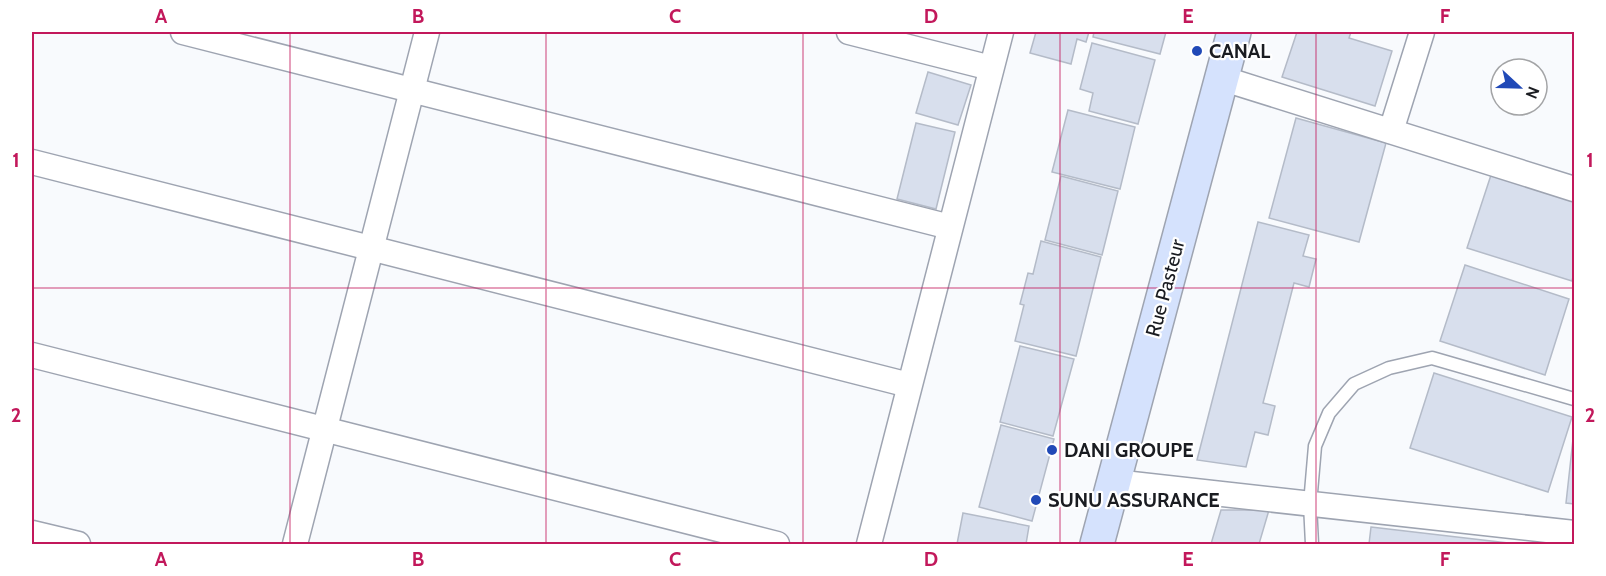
<svg xmlns="http://www.w3.org/2000/svg" width="1606" height="576" font-family="Cabin,sans-serif">
	<style>
		.building { fill: #d8dfed; stroke: #b4bbc8; stroke-width: 1.5 }
		.lines { fill: none; stroke-linecap: round; stroke-linejoin: round }
		.lane-casing { stroke: #9ea4b1; stroke-width: 15 }
		.street-casing { stroke: #9ea4b1; stroke-width: 27 }
		.secondary-casing { stroke: #9ea4b1; stroke-width: 36 }
		.lane { stroke: #fff; stroke-width: 12 }
		.street { stroke: #fff; stroke-width: 24 }
		.secondary { stroke: #d5e2fd; stroke-width: 33 }
		.grid { fill: none; stroke: #c2185b; stroke-width: 1.5; stroke-opacity: 0.55 }
		.poi-dot { fill: #2049b7; stroke: #fff; stroke-width: 2 }
		.labels { text-anchor: middle; dominant-baseline: central; stroke-width: 4.5; stroke-linejoin: round; paint-order: stroke }
		.poi-label { font-size: 20px; font-weight: bold; fill: #1a1c21; stroke: #fff; text-anchor: start }
		.street-label { font-size: 20px; fill: #1a1c21; stroke: #fff }
		.neatline { fill: none; stroke: #c2185b; stroke-width: 2 }
		.grid-label { font-size: 20px; text-anchor: middle; font-weight: bold; fill: #c2185b }
	</style>
	<rect width="100%" height="100%" fill="#f8fafd"/>
	<!-- building -->
	<g class="building">
		<path d="M1036,32H1089L1086,42L1077,39L1071,64L1030,53Z"/>
		<path d="M1094,32H1166L1160,54L1093,37Z"/>
		<path d="M1297,32H1351L1349,38L1392,51L1375,106L1282,77Z"/>
		<path d="M1092,43L1155,60L1138,124L1089,111L1093,93L1080,89Z"/>
		<path d="M928,72L971,85L958,125L916,113Z"/>
		<path d="M1068,110L1135,127L1120,189L1052,172Z"/>
		<path d="M1296,118L1386,143L1359,242L1269,218Z"/>
		<path d="M916,123L955,132L936,209L897,199Z"/>
		<path d="M1492,172L1574,199V273L1572,281L1467,248Z"/>
		<path d="M1061,176L1118,191L1102,255L1045,240Z"/>
		<path d="M1258,222L1309,235L1303,256L1316,259L1309,287L1294,283L1263,403L1275,406L1268,435L1255,432L1246,467L1197,460Z"/>
		<path d="M1041,241L1101,257L1076,356L1015,341L1024,305L1020,304L1028,273L1033,274Z"/>
		<path d="M1465,265L1569,299L1545,375L1440,341Z"/>
		<path d="M1020,346L1074,359L1053,436L1000,422Z"/>
		<path d="M1434,373L1572,417L1548,492L1410,448Z"/>
		<path d="M1001,425L1054,439L1032,521L979,507Z"/>
		<path d="M1574,430V504L1566,503Z"/>
		<path d="M1221,510H1269L1259,544H1211Z"/>
		<path d="M963,513L1029,526L1026,544H957Z"/>
		<path d="M1371,527L1517,544H1369Z"/>
	</g>
	<g class="lines">
		<!-- lane casing -->
		<g class="lane-casing">
			<path id="lane" d="M1312,544L1310,504L1315,446L1329,413L1354,384L1389,368L1432,358L1574,399"/>
		</g>
		<!-- street casing -->
		<g class="street-casing">
			<g id="street">
				<path d="M183,32L950,227"/>
				<path d="M849,32L991,68"/>
				<path d="M1221,78L1574,189"/>
				<path d="M1391,131L1422,32"/>
				<path d="M32,162L909,385"/>
				<path d="M32,355L777,544"/>
				<path d="M1114,482L1574,533"/>
				<path d="M32,533L78,544"/>
				<path d="M295,544L427,32"/>
				<path d="M869,544L1001,32"/>
			</g>
		</g>
		<!-- secondary casing -->
		<g class="secondary-casing">
			<path id="secondary" d="M1097,544L1234,32"/>
		</g>
		<!-- lane -->
		<use href="#lane" class="lane"/>
		<!-- street -->
		<use href="#street" class="street"/>
		<!-- secondary -->
		<use href="#secondary" class="secondary"/>
	</g>
	<!-- grid -->
	<path class="grid" d="M290,32V544M546,32V544M803,32V544M1060,32V544M1316,32V544M32,288H1574"/>
	<!-- markers -->
	<g class="poi-dot">
		<circle cx="1197" cy="51" r="6"/>
		<circle cx="1052" cy="450" r="6"/>
		<circle cx="1036" cy="500" r="6"/>
	</g>
	<g class="labels">
		<!-- poi labels -->
		<g class="poi-label">
			<text x="1209" y="51">CANAL</text>
			<text x="1064" y="450">DANI GROUPE</text>
			<text x="1048" y="500">SUNU ASSURANCE</text>
		</g>
		<!-- street labels -->
		<g class="street-label">
			<text transform="translate(1165 288) rotate(-75)">Rue Pasteur</text>
		</g>
	</g>
	<!-- border -->
	<rect width="1606" height="576" fill="none" stroke="#ffffff" stroke-width="66"/>
	<!-- north arrow -->
	<g transform="translate(1519 87) rotate(112)"><circle r="28" fill="#ffffff" stroke="#a3a4a6" stroke-width="1.5"/>
	<path d="M0-4.5L10 22L0 15L-10 22Z" fill="#2049b7"/>
	<text y="-9" font-size="16" font-weight="bold" text-anchor="middle" fill="#1a1c21">N</text>
	</g>
	<rect x="33" y="33" width="1540" height="510" class="neatline"/>
	<g class="grid-label">
		<text x="161" y="23">A</text>
		<text x="418" y="23">B</text>
		<text x="675" y="23">C</text>
		<text x="931" y="23">D</text>
		<text x="1188" y="23">E</text>
		<text x="1445" y="23">F</text>
		<text x="16" y="167">1</text>
		<text x="1590" y="167">1</text>
		<text x="16" y="422">2</text>
		<text x="1590" y="422">2</text>
		<text x="161" y="566">A</text>
		<text x="418" y="566">B</text>
		<text x="675" y="566">C</text>
		<text x="931" y="566">D</text>
		<text x="1188" y="566">E</text>
		<text x="1445" y="566">F</text>
	</g>
</svg>
